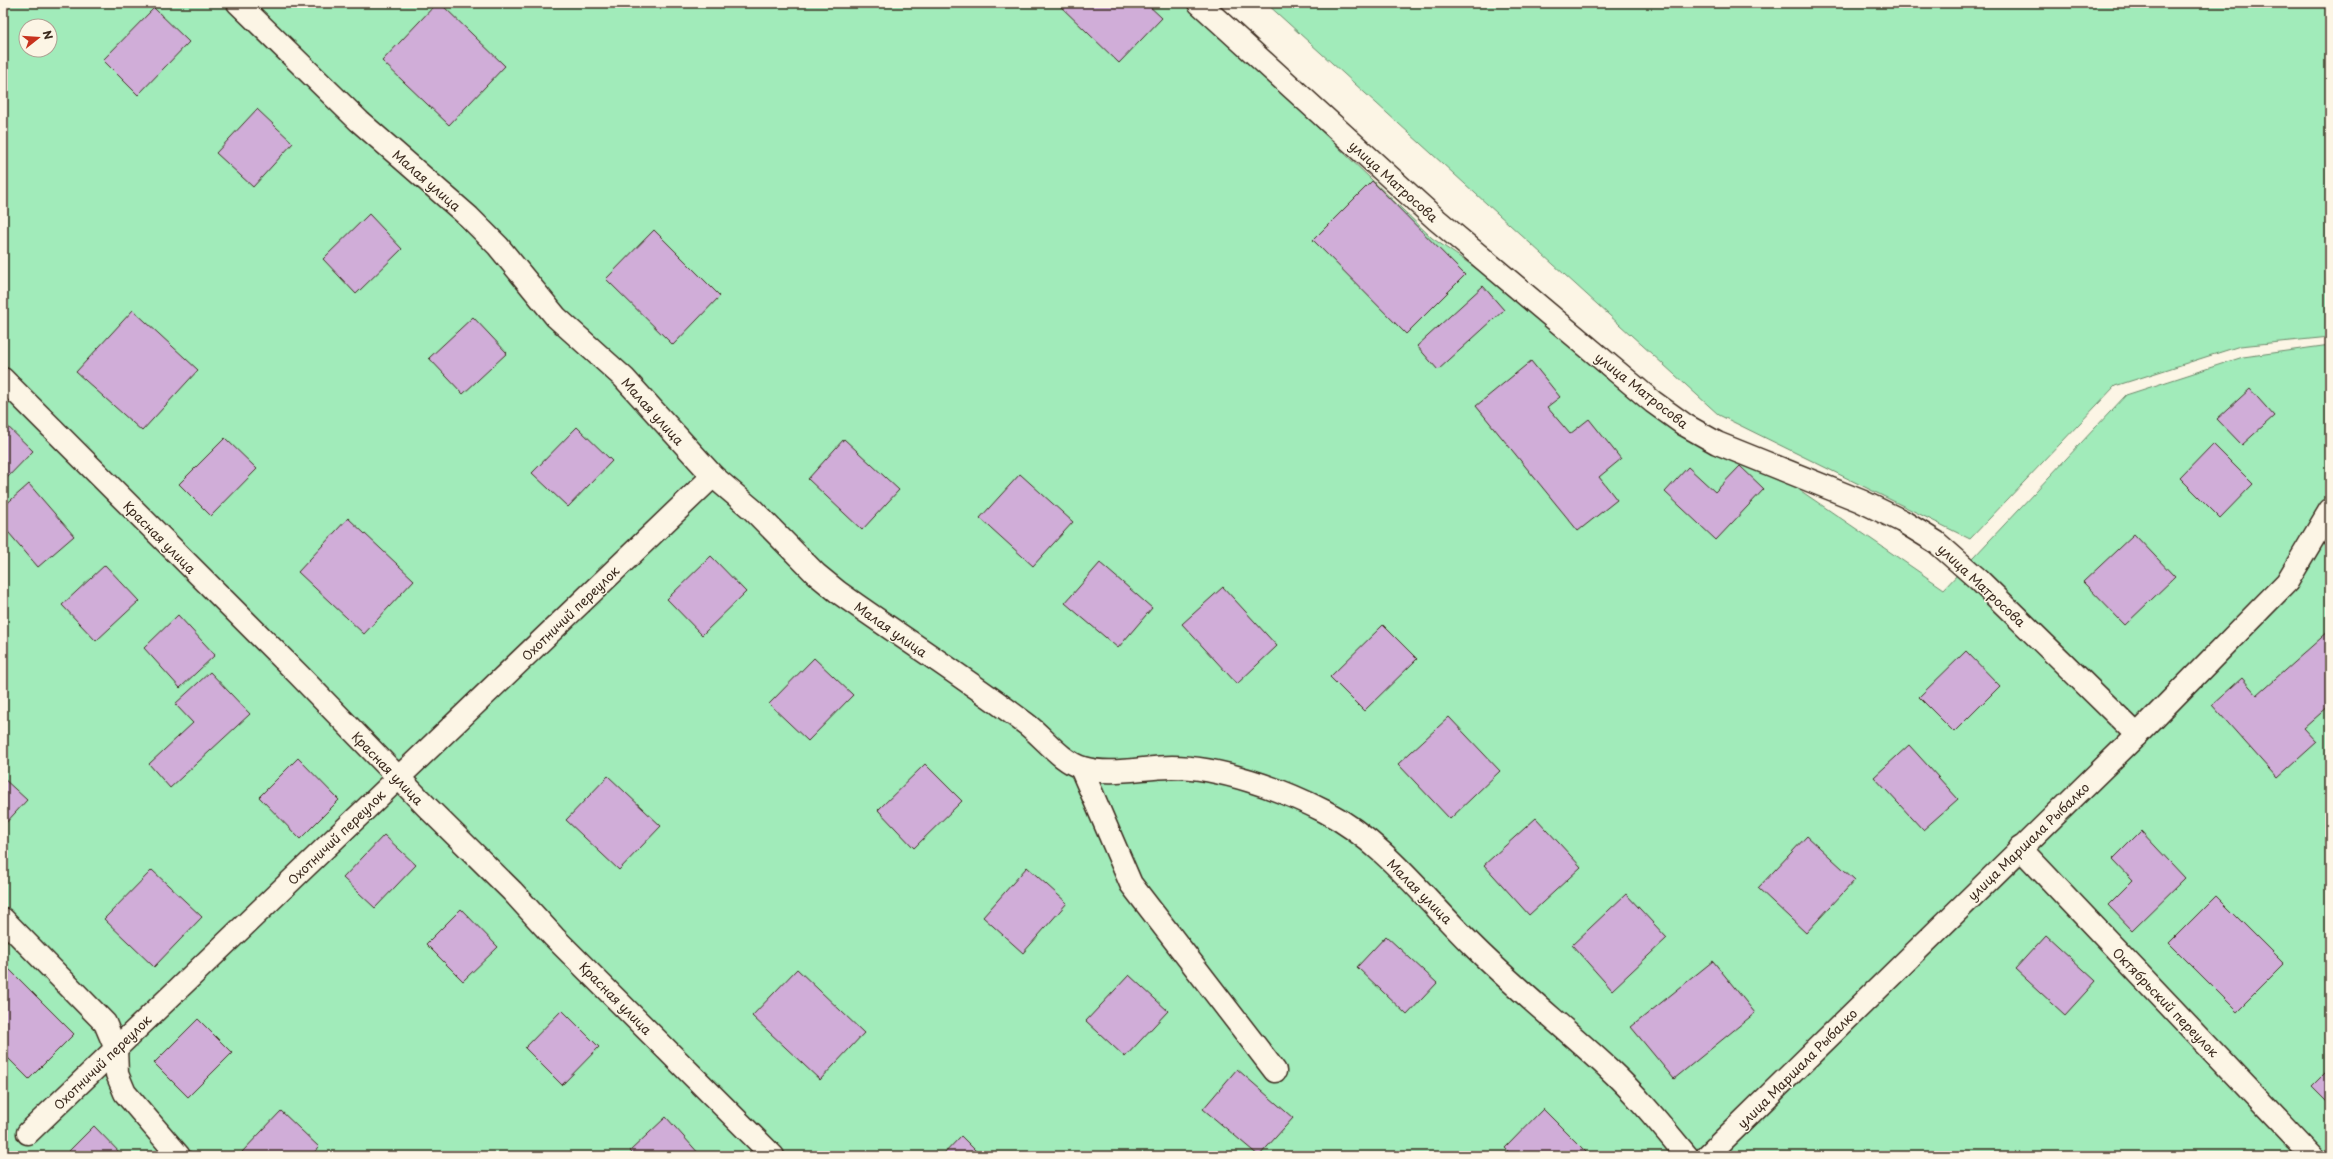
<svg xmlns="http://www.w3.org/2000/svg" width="2333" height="1159" font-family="'Playpen Sans',sans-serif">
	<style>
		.green { fill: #a1ebba; stroke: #6e8a6c; fill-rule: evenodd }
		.building { fill: #d0add8; stroke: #3b2a1e }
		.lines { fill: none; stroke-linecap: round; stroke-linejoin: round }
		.minor-casing { stroke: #3b2a1e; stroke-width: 25 }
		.minor { stroke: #fcf5e5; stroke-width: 22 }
		.labels { text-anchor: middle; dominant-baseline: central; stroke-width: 3; stroke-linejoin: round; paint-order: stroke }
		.street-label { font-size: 13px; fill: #3b2a1e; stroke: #fcf5e5 }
	</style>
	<rect width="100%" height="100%" fill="#fcf5e5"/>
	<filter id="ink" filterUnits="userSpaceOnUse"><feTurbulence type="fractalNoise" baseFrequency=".025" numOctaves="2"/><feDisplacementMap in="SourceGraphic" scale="8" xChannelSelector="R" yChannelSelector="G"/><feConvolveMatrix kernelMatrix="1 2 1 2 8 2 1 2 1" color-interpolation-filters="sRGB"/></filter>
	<g filter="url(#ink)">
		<!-- green -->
		<g class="green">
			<path d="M3,3H1189L1432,238L1944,589L2126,395L2243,357L2330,345V1156H3ZM26,26H50V50H26Z"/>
			<path d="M1266,3H2330V337L2240,346L2115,386L1970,539L1719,415Z"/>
		</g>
		<!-- building -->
		<g class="building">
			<path d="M437,3H440L505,66L449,125L382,61Z"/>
			<path d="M1057,3H1146L1162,18L1119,63Z"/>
			<path d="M154,8L189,42L138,95L103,60Z"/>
			<path d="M257,109L293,143L253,187L216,153Z"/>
			<path d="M1372,181L1465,275L1406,334L1313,240Z"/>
			<path d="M369,214L402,249L356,294L323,259Z"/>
			<path d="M654,230L720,296L673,345L606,279Z"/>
			<path d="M1483,286L1504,310L1438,370L1417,346Z"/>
			<path d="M133,310L198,370L142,431L76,372Z"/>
			<path d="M473,317L507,353L463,394L429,358Z"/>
			<path d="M1531,361L1560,397L1547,407L1570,434L1589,419L1621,459L1599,477L1617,500L1578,531L1476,406Z"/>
			<path d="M2250,389L2274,416L2242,445L2217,419Z"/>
			<path d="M3,422L33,451L3,482Z"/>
			<path d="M577,427L612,461L568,507L532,473Z"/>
			<path d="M225,438L257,469L211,516L179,484Z"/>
			<path d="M844,439L899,490L862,530L808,479Z"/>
			<path d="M2213,444L2253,484L2220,518L2180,478Z"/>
			<path d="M1740,466L1764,489L1716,540L1665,492L1688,467L1715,492Z"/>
			<path d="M1020,474L1073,522L1033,566L980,518Z"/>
			<path d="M29,484L74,536L38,567L3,526V507Z"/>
			<path d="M348,518L414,580L364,634L298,572Z"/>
			<path d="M2134,534L2175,577L2125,625L2083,582Z"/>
			<path d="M711,556L746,592L702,635L667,599Z"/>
			<path d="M1100,563L1152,608L1118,648L1065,603Z"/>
			<path d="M105,565L139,601L96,641L62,605Z"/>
			<path d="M1223,587L1277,646L1237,684L1182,624Z"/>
			<path d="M178,615L215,655L180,688L144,648Z"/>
			<path d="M1383,625L1417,659L1364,711L1330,677Z"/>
			<path d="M2330,630V705L2304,728L2317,742L2277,778L2212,705L2242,678L2257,695Z"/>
			<path d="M1966,651L2000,686L1954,732L1919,697Z"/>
			<path d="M814,658L853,695L808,741L769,704Z"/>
			<path d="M210,672L250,714L170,788L149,764L193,723L175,704Z"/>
			<path d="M1449,717L1500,771L1450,819L1398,764Z"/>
			<path d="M1909,745L1958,799L1923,830L1874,777Z"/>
			<path d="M298,758L339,800L300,839L259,797Z"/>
			<path d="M925,764L962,801L914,848L878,810Z"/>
			<path d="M608,776L661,826L619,870L566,820Z"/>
			<path d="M3,778L27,800L3,826Z"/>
			<path d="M1536,818L1581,867L1529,915L1484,865Z"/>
			<path d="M2141,831L2185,878L2132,930L2108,905L2133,880L2113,859Z"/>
			<path d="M384,835L416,865L375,908L343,878Z"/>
			<path d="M1807,836L1855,880L1806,933L1758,888Z"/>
			<path d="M1027,867L1067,903L1023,953L983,917Z"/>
			<path d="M152,870L202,917L154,967L104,919Z"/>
			<path d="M1626,894L1667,938L1612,990L1572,945Z"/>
			<path d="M2216,896L2284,964L2237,1011L2169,943Z"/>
			<path d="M461,909L498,947L463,981L426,944Z"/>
			<path d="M2046,935L2096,981L2065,1015L2015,969Z"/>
			<path d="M1386,936L1437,983L1407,1015L1357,967Z"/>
			<path d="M1713,961L1755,1013L1674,1079L1631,1027Z"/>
			<path d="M3,963L74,1034L29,1079L3,1053Z"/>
			<path d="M797,969L864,1033L820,1080L752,1016Z"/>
			<path d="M1129,975L1168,1011L1125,1057L1086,1021Z"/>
			<path d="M562,1010L599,1047L562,1085L525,1048Z"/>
			<path d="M198,1019L232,1053L188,1097L154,1063Z"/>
			<path d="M2330,1068V1106L2311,1087Z"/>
			<path d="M1237,1069L1293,1118L1259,1156L1203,1109Z"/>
			<path d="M1543,1109L1589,1155L1588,1156H1513L1505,1148Z"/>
			<path d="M281,1111L319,1147L311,1156H247L242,1152Z"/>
			<path d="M666,1117L701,1156H635L630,1151Z"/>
			<path d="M94,1126L123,1156H64Z"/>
			<path d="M961,1136L981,1156H942Z"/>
		</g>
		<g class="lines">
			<!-- minor casing -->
			<g class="minor-casing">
				<g id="minor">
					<path d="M238,3L359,121L469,217L498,246L556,317L624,378L713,476L753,510L816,574L838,592C900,636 964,677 1025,723C1043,736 1060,761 1083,768C1111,776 1143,767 1172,767C1220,767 1281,789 1324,811C1384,842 1425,899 1472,945C1516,989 1564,1027 1609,1069C1638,1096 1662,1126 1687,1156"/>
					<path d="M1199,3L1437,220L1653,402L1685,425L1717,443L1861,501L1902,521L1936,542L1979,580L2137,735"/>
					<path d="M3,379L299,675L427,807L512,891L554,937L773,1156"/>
					<path d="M1081,768L1131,884L1275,1071"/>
					<path d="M2020,848L2312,1156"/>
					<path d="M3,919L105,1023L116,1049L117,1074L125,1093L179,1156"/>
					<path d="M28,1133L713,476"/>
					<path d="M1707,1156L2137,735L2287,582L2330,510"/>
				</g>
			</g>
			<!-- minor -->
			<use href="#minor" class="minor"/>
		</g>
	</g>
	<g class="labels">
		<!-- street labels -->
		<g class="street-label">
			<text transform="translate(427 180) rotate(41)">Малая улица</text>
			<text transform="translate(1394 181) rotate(42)">улица Матросова</text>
			<text transform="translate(1642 390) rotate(38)">улица Матросова</text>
			<text transform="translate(653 411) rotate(48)">Малая улица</text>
			<text transform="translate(160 537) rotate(45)">Красная улица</text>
			<text transform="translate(1982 585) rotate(43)">улица Матросова</text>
			<text transform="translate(570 613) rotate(-44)">Охотничий переулок</text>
			<text transform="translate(891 629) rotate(35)">Малая улица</text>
			<text transform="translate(388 768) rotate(46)">Красная улица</text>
			<text transform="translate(336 837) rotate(-44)">Охотничий переулок</text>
			<text transform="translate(2028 841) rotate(-44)">улица Маршала Рыбалко</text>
			<text transform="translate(1420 891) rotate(45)">Малая улица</text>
			<text transform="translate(616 998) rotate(45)">Красная улица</text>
			<text transform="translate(2166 1002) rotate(46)">Октябрьский переулок</text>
			<text transform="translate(102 1062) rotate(-44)">Охотничий переулок</text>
			<text transform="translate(1797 1068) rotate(-45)">улица Маршала Рыбалко</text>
		</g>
	</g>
	<!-- margin -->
	<rect width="2333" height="1159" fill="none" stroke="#fcf5e5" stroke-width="16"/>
	<rect x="8" y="8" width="2317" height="1143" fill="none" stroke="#3b2a1e" stroke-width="1.5" filter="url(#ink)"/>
	<!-- north arrow -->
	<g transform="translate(38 38) rotate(73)"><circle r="19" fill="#fcf5e5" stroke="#afa495"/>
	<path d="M0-3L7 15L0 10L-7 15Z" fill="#c8321e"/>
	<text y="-6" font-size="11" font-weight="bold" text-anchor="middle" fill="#3b2a1e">N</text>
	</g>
</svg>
